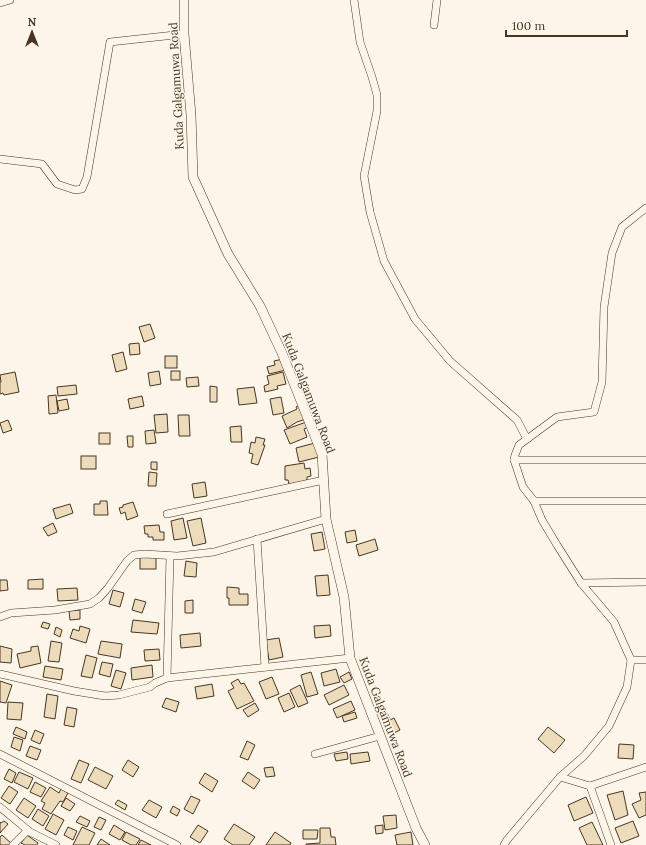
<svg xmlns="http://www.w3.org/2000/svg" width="646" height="845" font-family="Lora,serif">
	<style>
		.building { fill: #ecdcbc; stroke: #4a3520 }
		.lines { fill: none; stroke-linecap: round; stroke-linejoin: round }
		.minor-casing { stroke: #4a3520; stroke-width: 8 }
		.tertiary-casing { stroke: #4a3520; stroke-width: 10 }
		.minor { stroke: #fbf6e9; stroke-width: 7 }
		.tertiary { stroke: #fbf6e9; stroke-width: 9 }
		.labels { text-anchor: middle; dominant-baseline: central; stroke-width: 3; stroke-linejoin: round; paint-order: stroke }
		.street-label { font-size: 12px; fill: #4a3520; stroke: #fbf6e9 }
	</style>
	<rect width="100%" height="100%" fill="#fbf6e9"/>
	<!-- building -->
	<g class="building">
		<path d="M150,324L155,338L144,342L139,327Z"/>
		<path d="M139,343L140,354L130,355L129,344Z"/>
		<path d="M123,352L127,369L116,372L112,355Z"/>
		<rect x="165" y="356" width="12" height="12"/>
		<path d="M283,359L286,370L269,374L267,367L275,365L274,361Z"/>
		<path d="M159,371L161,384L150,386L148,373Z"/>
		<rect x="171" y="371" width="9" height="9"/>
		<path d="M15,372L19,392L4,395L3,393L0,394V382H1L0,375Z"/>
		<path d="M283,372L286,384L277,386L278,389L265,392L264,386L269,384L267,376Z"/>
		<path d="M198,377L199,386L187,387L186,378Z"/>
		<path d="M76,385L77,394L58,396L57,387Z"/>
		<path d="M210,386L217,387V402H210Z"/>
		<path d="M254,387L257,403L239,405L237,389Z"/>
		<path d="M56,395L58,413L49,414L48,396Z"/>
		<path d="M142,396L144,406L130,409L128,399Z"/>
		<path d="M281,397L284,413L273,415L270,399Z"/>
		<path d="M67,399L69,409L59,411L57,401Z"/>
		<path d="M300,405L306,419L297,422L287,428L282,416L297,409L296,407Z"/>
		<path d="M167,414L168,432L156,433L154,415Z"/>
		<path d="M178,415H189L190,436H179Z"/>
		<path d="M8,420L12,430L3,433L0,423Z"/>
		<path d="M309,421L311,426L304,429L307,437L290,444L284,430Z"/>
		<path d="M241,426L242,442H231L230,427Z"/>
		<path d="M154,430L156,443L146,444L145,431Z"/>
		<rect x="99" y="433" width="11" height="11"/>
		<path d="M127,436H133V447H128Z"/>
		<path d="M256,437L265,439L263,445H265L258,465L251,463L253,454L249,453L251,442L255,443Z"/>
		<path d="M315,443L319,457L299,462L296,448Z"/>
		<rect x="81" y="456" width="15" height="13"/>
		<path d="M151,462H157V470L151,469Z"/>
		<path d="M304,463L305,469L310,468L311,476L307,477V481L289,484L288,480H285V466Z"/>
		<path d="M149,472L157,473L156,486H148Z"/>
		<path d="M205,482L207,496L194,498L192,484Z"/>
		<path d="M100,501H107L108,515H94V504H100Z"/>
		<path d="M133,502L138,516L127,520L125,512L121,514L119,508L123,507V505Z"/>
		<path d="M70,504L73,513L56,519L53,509Z"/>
		<path d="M183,518L187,538L174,540L171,521Z"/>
		<path d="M201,518L206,543L193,546L187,521Z"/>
		<path d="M53,523L57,532L48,536L43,528Z"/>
		<path d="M159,525L160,532H164V540H153V537H148V534H145L144,526Z"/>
		<path d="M355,530L357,541L347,543L345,532Z"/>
		<path d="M322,532L325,549L314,551L311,534Z"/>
		<path d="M375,539L378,550L359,556L356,545Z"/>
		<rect x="140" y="557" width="16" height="12"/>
		<path d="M186,561L197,563L196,577L184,576Z"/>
		<path d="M328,575L330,595L317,596L315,576Z"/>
		<path d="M43,579V589H28V580Z"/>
		<path d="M0,580H7L8,590L0,591Z"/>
		<path d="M227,587L239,588V594H248V605H229V598H227Z"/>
		<path d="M77,588L78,600L58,601L57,589Z"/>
		<path d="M113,590L124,593L120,607L109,604Z"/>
		<path d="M135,599L146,602L142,613L132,610Z"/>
		<path d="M193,600V613H185V601Z"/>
		<path d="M80,610V619L70,620L69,611Z"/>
		<path d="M133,620L159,623L157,634L131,632Z"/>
		<path d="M43,622L50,624L48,629L41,627Z"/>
		<path d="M330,625L331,636L315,638L314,626Z"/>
		<path d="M80,626L90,629L86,643L70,638L73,629L79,631Z"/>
		<path d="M56,627L62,630L60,637L54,634Z"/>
		<path d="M200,633L201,646L181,648L180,635Z"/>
		<path d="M279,638L283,657L269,660L266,640Z"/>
		<path d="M51,641L62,643L59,662L48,661Z"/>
		<path d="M101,641L122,644L120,658L98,654Z"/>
		<path d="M0,646L12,649L11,663L0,662Z"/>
		<path d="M38,646L41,663L20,668L17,654L31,651V647Z"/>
		<path d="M159,649L160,660L145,661L144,650Z"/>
		<path d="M86,655L97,658L92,678L81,676Z"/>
		<path d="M102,662L113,664L110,677L99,674Z"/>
		<path d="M152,665L153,677L132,680L131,668Z"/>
		<path d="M45,666L63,669L61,680L43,677Z"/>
		<path d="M336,669L340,682L324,686L321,673Z"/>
		<path d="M116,670L126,673L121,689L111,686Z"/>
		<path d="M311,672L318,694L307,697L301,675Z"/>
		<path d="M349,672L352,679L344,683L340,677Z"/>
		<path d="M272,677L279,694L266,699L259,682Z"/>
		<path d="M238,679L241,684L244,683L254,701L237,709L228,691L234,688L231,683Z"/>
		<path d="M0,681L12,685L6,703L0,702Z"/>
		<path d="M212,684L214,696L197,699L195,687Z"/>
		<path d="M300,685L308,703L298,707L290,690Z"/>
		<path d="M344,685L349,695L329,705L324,695Z"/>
		<path d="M289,693L295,707L284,712L278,698Z"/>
		<path d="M47,694L58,696L55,719L44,717Z"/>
		<path d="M166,698L179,702L176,712L162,707Z"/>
		<path d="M351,701L355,710L337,718L333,709Z"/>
		<path d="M8,702L23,703L21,720L7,719Z"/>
		<path d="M255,703L259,710L248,717L243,710Z"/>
		<path d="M67,707L77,709L74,727L64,725Z"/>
		<path d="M355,712L357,718L344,722L342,716Z"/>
		<path d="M387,713L390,719L383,722L380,715Z"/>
		<path d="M394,718L400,730L390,735L384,723Z"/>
		<path d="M16,727L27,732L25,739L13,734Z"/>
		<path d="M548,727L565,740L554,753L538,739Z"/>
		<path d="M35,730L44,734L40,744L31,740Z"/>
		<path d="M14,737L23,740L20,751L11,747Z"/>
		<path d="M247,741L255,745L248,760L240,757Z"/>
		<path d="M619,744L634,745L633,759L618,758Z"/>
		<path d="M30,746L41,750L37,760L26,756Z"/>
		<path d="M347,752L348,759L336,761L334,754Z"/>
		<path d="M368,752L370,761L351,764L350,754Z"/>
		<path d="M79,760L89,764L81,783L71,779Z"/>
		<path d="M128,760L139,767L133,777L122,770Z"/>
		<path d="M95,767L113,776L106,789L88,780Z"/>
		<path d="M273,767L275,776L266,777L264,768Z"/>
		<path d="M9,769L16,773L12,783L4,779Z"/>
		<path d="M19,772L33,778L28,789L14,782Z"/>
		<path d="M248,772L260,780L254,789L242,781Z"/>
		<path d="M205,773L218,781L212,792L199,783Z"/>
		<path d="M35,782L46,788L41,797L30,792Z"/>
		<path d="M9,786L18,792L10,804L1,798Z"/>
		<path d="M50,787L59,793L61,789L68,793L63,802L60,801L51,814L42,809L45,803L41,801Z"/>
		<path d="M623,791L628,815L615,820L607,795Z"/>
		<path d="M646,792V815L639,818L632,804L641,800L639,793Z"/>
		<path d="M191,796L200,800L193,814L184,809Z"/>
		<path d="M586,797L593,813L574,821L568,805Z"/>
		<path d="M24,798L36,806L28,818L16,810Z"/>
		<path d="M66,798L75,804L70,811L61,806Z"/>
		<path d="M118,800L127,805L125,810L115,804Z"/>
		<path d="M149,800L162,807L156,818L142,810Z"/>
		<path d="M173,806L180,810L177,816L170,812Z"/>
		<path d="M38,809L49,816L43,826L32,819Z"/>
		<path d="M53,814L64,820L56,835L45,829Z"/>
		<path d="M396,815L397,828L385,830L383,816Z"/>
		<path d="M80,816L90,821L87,827L76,822Z"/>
		<path d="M99,817L106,820L101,830L94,827Z"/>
		<path d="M4,821L8,824L0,833V822L1,823Z"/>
		<path d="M633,821L639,836L621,843L615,828Z"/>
		<path d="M592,822L603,845H587L579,828Z"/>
		<path d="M234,824L255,837L249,845H233L224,839Z"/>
		<path d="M114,825L125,832L120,840L109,834Z"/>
		<path d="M198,825L208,831L200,843L190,837Z"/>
		<path d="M383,825V833L376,834L375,826Z"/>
		<path d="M68,827L77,831L73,840L64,835Z"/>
		<path d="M82,827L95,833L89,845H73Z"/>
		<path d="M320,828H330L331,837H335L336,845H306V844L320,843Z"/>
		<path d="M303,830H318L317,839H303Z"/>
		<path d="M126,832L140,839L136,845H131L122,840Z"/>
		<path d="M275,832L291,843L290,845H266Z"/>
		<path d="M411,832L413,845H397L395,835Z"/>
		<path d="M2,835L13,845H0V837Z"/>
		<path d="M27,835L38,843L37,845H25L21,843Z"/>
		<path d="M101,839L110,845H97Z"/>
		<path d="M141,840L151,845H138Z"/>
	</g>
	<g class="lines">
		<!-- minor casing -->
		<g class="minor-casing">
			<g id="minor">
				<path d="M354,0L360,42L372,77L377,95V111L364,176L370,212L384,261L415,319L450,361L517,420L527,439"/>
				<path d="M0,3L10,0"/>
				<path d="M434,25L437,0"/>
				<path d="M0,159L42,164L57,184L75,190L82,189L87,177L110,42L184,34"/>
				<path d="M514,460H646"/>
				<path d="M534,501H646"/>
				<path d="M167,514L324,480"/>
				<path d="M257,539L265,667"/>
				<path d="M581,583L646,582"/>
				<path d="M0,617L11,613L55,610L90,604L99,598L108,588L127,561L134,555L145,554L177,556L214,552L326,519"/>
				<path d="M631,660H646"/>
				<path d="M0,674L74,691L105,696L119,695L150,687L155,683L167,678L350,658"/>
				<path d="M167,678L170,556"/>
				<path d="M0,754L177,845"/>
				<path d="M315,754L380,736"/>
				<path d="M560,777L590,786L646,767"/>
				<path d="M590,786L611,845"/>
				<path d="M0,807L30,832L56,845"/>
				<path d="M13,845L28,830"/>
				<path d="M504,845L507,840L560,777L584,756L609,726L627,687L631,660L614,622L581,583L557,545L542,520L534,501L523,487L514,460L515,455L519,445L557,417L594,412L602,382L604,307L612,253L622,227L646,208"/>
			</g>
		</g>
		<!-- tertiary casing -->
		<g class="tertiary-casing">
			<path id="tertiary" d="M184,0V34L191,115L193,177L228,254L260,306L282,353L322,454L326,519L344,597L350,658L416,828L425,845"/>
		</g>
		<!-- minor -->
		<use href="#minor" class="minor"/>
		<!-- tertiary -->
		<use href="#tertiary" class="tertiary"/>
	</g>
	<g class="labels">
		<!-- street labels -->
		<g class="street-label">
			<text transform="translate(176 86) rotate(-93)">Kuda Galgamuwa Road</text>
			<text transform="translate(309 393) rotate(69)">Kuda Galgamuwa Road</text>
			<text transform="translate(386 717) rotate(69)">Kuda Galgamuwa Road</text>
		</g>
	</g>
	<!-- north arrow -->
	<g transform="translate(32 32)" stroke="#fbf6e9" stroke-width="3" paint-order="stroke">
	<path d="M0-3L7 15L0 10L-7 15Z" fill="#4a3520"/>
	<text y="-6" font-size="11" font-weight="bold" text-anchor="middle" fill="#4a3520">N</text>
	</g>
	<!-- scale -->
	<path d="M506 30v6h121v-6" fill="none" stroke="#4a3520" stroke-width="2"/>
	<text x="512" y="30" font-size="12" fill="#4a3520" stroke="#fbf6e9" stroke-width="3" paint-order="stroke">100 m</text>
</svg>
